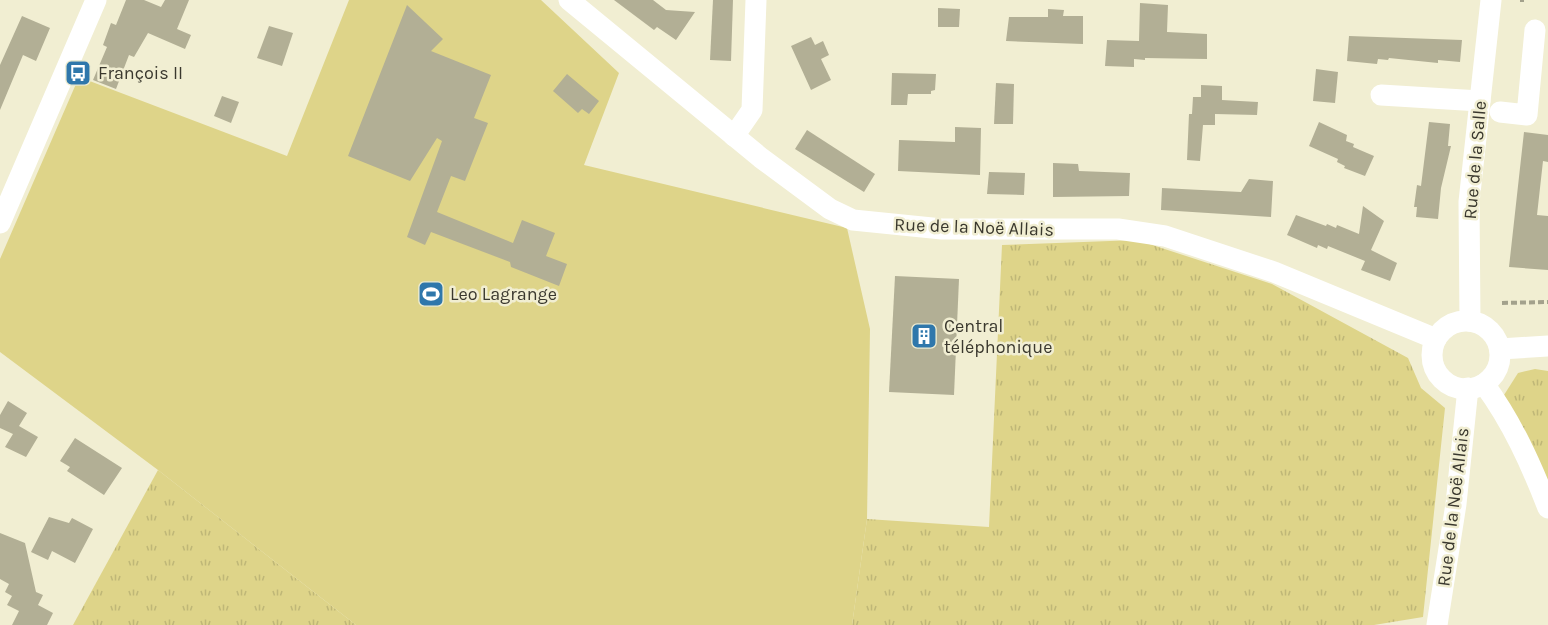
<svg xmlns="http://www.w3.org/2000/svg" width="1548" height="625" font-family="Karla,sans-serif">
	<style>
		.grass { fill: url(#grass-tufts) }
		.park { fill: #ded489 }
		.building { fill: #b2af95 }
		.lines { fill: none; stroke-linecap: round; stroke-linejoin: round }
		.path { stroke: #a3a18c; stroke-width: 4; stroke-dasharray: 6 3; stroke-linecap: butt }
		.minor { stroke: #fff; stroke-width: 21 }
		.labels { text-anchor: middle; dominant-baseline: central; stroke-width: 5; stroke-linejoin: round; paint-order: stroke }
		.poi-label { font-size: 18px; fill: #3a382e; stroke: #f1eed2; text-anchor: start }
		.street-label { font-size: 18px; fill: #3a382e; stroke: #f1eed2 }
	</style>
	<defs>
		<pattern id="grass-tufts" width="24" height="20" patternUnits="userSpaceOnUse" patternTransform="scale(1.5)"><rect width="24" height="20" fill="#ded489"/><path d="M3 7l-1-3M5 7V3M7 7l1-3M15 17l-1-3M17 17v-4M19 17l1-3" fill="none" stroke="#bfb777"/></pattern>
	</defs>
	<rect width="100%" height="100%" fill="#f1eed2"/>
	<!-- grass -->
	<g class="grass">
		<path d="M1137,240L1272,284L1408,358L1421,388L1445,408L1423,617L1374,625H852L867,519L989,527L1002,245Z"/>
		<path d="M1535,369L1548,371V485L1504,395L1518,373Z"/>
		<path d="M158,470L356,625H73Z"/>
	</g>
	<!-- park -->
	<path class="park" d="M349,0H541L619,73L584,165L847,228L870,329L867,519L852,625H356L158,470L0,352V259L79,77L287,156Z"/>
	<!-- building -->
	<g class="building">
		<path d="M126,0H144L161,7L165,0H189L177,29L191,35L185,49L148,33L134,57L129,55L116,89L93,80L107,47L103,45L111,23L116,25Z"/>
		<path d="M614,0H653L666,10L695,12L676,40L657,27L654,30Z"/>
		<path d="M713,0H733L731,61L710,60Z"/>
		<path d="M1140,3L1168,5L1167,32L1207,34V59L1145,58V60L1134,59V67L1105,66L1107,40L1139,41Z"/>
		<path d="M407,5L443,39L431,51L491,75L474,118L488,123L465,181L451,176L437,212L513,243L522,220L555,233L546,256L567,264L559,286L511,267L510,262L431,232L425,245L407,237L442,141L437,138L410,181L348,156Z"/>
		<path d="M938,8L960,9L959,27H938Z"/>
		<path d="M1048,9L1064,10L1063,16H1083V44L1006,41L1009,17H1048Z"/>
		<path d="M22,16L50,28L36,61L23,55L0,110V65Z"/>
		<path d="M269,26L293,33L282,66L257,58Z"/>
		<path d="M1349,36L1462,40L1460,62L1438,60V63L1389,58L1388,60L1378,59L1377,64L1347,61Z"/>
		<path d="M811,37L815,45L823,41L829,55L821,59L831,80L811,90L791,46Z"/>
		<path d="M1316,69L1338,72L1335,103L1313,101Z"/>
		<path d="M892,73L936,74L935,90L931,91V94H908L907,105H891Z"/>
		<path d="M567,74L599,101L589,114L582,109L578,113L553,91Z"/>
		<path d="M996,83L1014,84L1013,124H994Z"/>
		<path d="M1201,85L1222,86V100L1258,102L1257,115L1215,114V125H1203L1200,161L1187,160L1189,114H1192L1193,97H1201Z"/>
		<path d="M222,96L239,102L231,123L214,116Z"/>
		<path d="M1319,122L1347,135L1346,141L1354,144L1353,147L1374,156L1365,176L1344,168L1345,166L1337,162L1338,159L1309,146Z"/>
		<path d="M1429,122L1450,124L1448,146H1451L1441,188L1438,219L1416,217L1417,207H1414L1417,185L1421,186Z"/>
		<path d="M955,127L981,128L980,175L898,171L899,140L955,142Z"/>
		<path d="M807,130L875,174L864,192L795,149Z"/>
		<path d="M1524,132L1548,135V162L1543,161L1537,215L1548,216V270L1509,267Z"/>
		<path d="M1053,163L1078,164L1079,171L1130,173L1129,196L1053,197Z"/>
		<path d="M989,172L1025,173L1024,195L987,194Z"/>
		<path d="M1249,179L1273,181L1271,217L1161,210L1162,188L1241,192Z"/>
		<path d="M1363,206L1384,221L1371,250L1397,263L1390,281L1361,270L1365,261L1328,246L1327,249L1318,245L1317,248L1287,235L1296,215L1326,226L1327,224L1336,228L1337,225L1359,234Z"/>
		<path d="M895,276L959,279L954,395L889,392Z"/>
		<path d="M8,401L27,413L19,426L38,437L26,457L5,447L13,434L0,428V415Z"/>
		<path d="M75,438L122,468L104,495L67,471L70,467L60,461Z"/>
		<path d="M49,517L69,523L72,518L93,529L75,563L52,551L48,560L31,552Z"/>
		<path d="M0,533L25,543L36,592L43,595L38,605L53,613L47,625H12L19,611L7,605L12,596L5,592L9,584L0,579Z"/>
	</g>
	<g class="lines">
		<!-- path -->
		<g class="path">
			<path d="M1520,0H1524"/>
			<path d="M1502,303L1548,302"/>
		</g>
		<!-- minor -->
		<g class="minor">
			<path d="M569,0L761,158L830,209L853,220L942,229H1118L1165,236L1274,272L1436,339"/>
			<path d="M1381,95L1480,101"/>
			<path d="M1500,112L1527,115L1535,30"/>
			<path d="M734,136L752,110L756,0"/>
			<path d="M0,223L96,0"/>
			<path d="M1470,321L1469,202L1491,0"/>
			<circle cx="1466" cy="355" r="34"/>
			<path d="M1500,349L1548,346"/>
			<path d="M1484,384C1512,422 1531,464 1548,508"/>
			<path d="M1437,625L1456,504L1468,388"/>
		</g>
	</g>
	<!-- icons -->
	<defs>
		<g id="bus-square" transform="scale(1.35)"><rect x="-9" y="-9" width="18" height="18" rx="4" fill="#2f77ab" stroke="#f1eed2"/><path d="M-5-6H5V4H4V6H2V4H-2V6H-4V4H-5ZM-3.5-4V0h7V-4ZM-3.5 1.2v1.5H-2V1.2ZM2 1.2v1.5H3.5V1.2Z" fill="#fff"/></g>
		<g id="stadium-square" transform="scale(1.35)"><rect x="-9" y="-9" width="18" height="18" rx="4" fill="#2f77ab" stroke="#f1eed2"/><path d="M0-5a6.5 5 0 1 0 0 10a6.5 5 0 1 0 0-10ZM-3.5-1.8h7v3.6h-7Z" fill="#fff"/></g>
		<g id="building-square" transform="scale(1.35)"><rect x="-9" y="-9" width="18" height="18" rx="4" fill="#2f77ab" stroke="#f1eed2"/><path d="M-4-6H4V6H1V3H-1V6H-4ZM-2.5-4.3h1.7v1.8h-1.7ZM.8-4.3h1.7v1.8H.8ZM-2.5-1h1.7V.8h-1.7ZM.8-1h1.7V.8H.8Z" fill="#fff"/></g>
	</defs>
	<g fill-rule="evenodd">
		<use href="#bus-square" x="78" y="73"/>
		<use href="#stadium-square" x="431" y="294"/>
		<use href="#building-square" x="924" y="336"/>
	</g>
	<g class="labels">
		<!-- poi labels -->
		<g class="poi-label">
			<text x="98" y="73">François II</text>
			<text x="450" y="294">Leo Lagrange</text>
			<text x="944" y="326">Central<tspan x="944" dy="21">téléphonique</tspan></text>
		</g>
		<!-- street labels -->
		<g class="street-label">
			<text transform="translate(1475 160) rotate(-85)">Rue de la Salle</text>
			<text transform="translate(974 227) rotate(2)">Rue de la Noë Allais</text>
			<text transform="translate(1453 507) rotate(-83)">Rue de la Noë Allais</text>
		</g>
	</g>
</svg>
